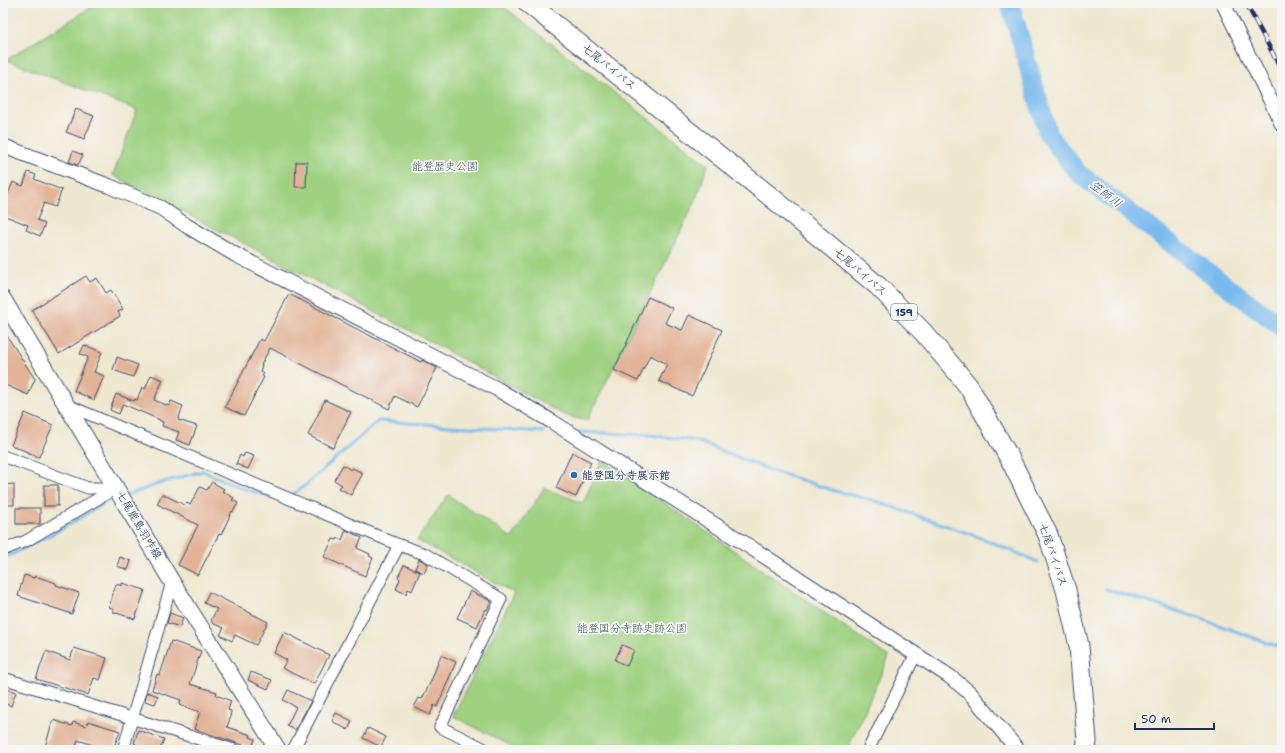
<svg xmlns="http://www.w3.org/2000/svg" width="1285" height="753" font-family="'Shantell Sans','Klee One',sans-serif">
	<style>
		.green { fill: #9fd181; stroke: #5d8070 }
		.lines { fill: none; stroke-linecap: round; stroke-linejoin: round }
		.stream { stroke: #79baee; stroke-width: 3 }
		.river { stroke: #79baee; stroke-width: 19 }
		.building { fill: #e2b397 }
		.minor-casing { stroke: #3b4b6f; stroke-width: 13 }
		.tertiary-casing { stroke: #3b4b6f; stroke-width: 16 }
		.secondary-casing { stroke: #3b4b6f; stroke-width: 18 }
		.trunk-casing { stroke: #3b4b6f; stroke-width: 21 }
		.minor { stroke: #fff; stroke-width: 11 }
		.tertiary { stroke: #fff; stroke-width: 14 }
		.secondary { stroke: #fff; stroke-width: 16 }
		.trunk { stroke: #fff; stroke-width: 19 }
		.rail-casing { stroke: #1b2f5e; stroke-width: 4.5 }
		.rail { stroke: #f6f6f2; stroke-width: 3; stroke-dasharray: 9; stroke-linecap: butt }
		.poi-dot { fill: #1f6fb2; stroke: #f6f6f2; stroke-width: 1.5 }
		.labels { text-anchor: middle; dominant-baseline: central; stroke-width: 3.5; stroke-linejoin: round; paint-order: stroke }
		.shield { fill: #f6f6f2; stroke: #5d6b8a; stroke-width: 1 }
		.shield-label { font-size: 10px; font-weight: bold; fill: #1b2f5e }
		.street-label { font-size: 11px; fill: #1b2f5e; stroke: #f6f6f2 }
		.park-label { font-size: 11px; fill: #3c5867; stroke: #f6f6f2 }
		.poi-label { font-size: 11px; font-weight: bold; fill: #1b2f5e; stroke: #f6f6f2; text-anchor: start }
		.water-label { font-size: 12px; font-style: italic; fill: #375989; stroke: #f6f6f2 }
	</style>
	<rect width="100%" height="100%" fill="#f6f6f2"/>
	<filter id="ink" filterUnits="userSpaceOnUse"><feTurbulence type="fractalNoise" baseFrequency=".025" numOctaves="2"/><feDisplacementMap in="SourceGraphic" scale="8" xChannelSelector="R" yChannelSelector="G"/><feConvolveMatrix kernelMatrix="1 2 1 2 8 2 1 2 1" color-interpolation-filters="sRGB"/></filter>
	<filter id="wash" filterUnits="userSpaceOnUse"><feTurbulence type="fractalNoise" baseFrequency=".012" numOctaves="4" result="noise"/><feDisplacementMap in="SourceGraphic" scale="16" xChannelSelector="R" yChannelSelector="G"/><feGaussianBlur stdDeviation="0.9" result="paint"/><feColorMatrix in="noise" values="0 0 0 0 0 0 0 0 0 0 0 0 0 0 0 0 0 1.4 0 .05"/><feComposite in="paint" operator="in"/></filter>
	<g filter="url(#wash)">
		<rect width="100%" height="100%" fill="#efe8d1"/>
		<!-- green -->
		<g class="green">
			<path d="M98,3H499L708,165L695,202L587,421L564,415L411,331L113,175L137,110L6,60Z"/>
			<path d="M602,460L889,657L847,750H519L453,716L514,593L417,540L448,495L512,538L544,488L583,503Z"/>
		</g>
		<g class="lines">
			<!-- stream -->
			<g class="stream">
				<path d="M579,432L649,435L697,441L767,469L835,491L872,500L976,536L1038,562"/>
				<path d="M292,495L307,484L378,421L543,432"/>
				<path d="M125,496L164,482L203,471L241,488L272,497"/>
				<path d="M3,559L58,531L110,500L116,498"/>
				<path d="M1106,589L1196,617L1282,648"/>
			</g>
			<!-- river -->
			<path class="river" d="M1010,3L1048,134L1078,173L1220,281L1282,327"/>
		</g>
		<g id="blocks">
			<!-- building -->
			<g class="building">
				<path d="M76,109L94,116L84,139L66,132Z"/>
				<path d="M73,151L83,155L78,165L69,162Z"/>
				<path d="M296,162H307L306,187H295Z"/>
				<path d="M28,172L36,175L34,179L62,190L55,207L44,203L37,220L45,224L40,236L26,230L28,225L3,215V206L13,182L23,186Z"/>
				<path d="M86,276L90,282L97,278L106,293L111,290L123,309L118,312L120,316L59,354L32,310Z"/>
				<path d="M289,294L421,362L422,360L437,368L417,407L395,396L389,409L270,348L261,365H262L260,371L264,373L262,376L264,377L244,416L225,407L260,339L264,341Z"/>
				<path d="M648,297L672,308L665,323L682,330L689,315L722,330L692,396L659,381L667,364L650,355L638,381L614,370Z"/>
				<path d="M3,330L35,379L28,395L3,384Z"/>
				<path d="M84,345L102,352L94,372L104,376L94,400L74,391L88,357L80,354Z"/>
				<path d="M117,357L138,365L133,377L113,370Z"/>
				<path d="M151,375L163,380L154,400L169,406L171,401L183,406L178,420L197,426L190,445L176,440L179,432L162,426L163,422L160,421V420L123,404L119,414L110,410L116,394L134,401L135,399L137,400L142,387L145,389Z"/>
				<path d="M325,400L351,412L333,448L308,435Z"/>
				<path d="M25,413L53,425L39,457L11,445Z"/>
				<path d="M572,452L591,462L576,497L556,488Z"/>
				<path d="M245,453L254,456L248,469L236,464L240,455L243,457Z"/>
				<path d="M343,465L351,470L352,468L363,473L351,495L339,488L342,485L334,480Z"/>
				<path d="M212,482L224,489L222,491L234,498L232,500L238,503L233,512L232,511L221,535L219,534L198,575L178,565L198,525L157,504L162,494L185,505L187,503L190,505L200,487L207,490Z"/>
				<path d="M14,484V505H3V485Z"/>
				<rect x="44" y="485" width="14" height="21"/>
				<rect x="16" y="508" width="24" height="16"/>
				<path d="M346,530L362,538L357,548L370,554L369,556L373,558L365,576L324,557L333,539L337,540L338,538L342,540Z"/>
				<path d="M120,557L131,561L128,570L117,566Z"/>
				<path d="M419,559L428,564L424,573L415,569Z"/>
				<path d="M404,565L420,572L412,591L408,589L406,594L396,589L400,579L398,577Z"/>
				<path d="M24,575L34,578L35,576L56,583V585L79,593L72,614L18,596Z"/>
				<path d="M122,583L145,590L135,619L113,612L114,609L109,607L116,584L122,586Z"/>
				<path d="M470,591L491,601L487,610H485L477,627L457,618Z"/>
				<path d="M209,592L268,622L256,645L235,635L232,641L220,635L224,628L212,623V621L211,620L217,609L204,603Z"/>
				<path d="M170,613L183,618L180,627L167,623Z"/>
				<path d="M284,632L329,655L314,684L282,668L287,660L274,653Z"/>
				<path d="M171,641L201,651L190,684L217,692L216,695L231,701L228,710L231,711L230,716H231L227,727L251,735L250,737L255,739L252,748L194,729L200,712L179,705L181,700L152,690L157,674L160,675Z"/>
				<path d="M622,645L634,650L627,666L615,660Z"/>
				<path d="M74,648L107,658L100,680L94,678L88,695L36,679L46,651L70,660Z"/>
				<path d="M441,655L456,662L437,707L434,705L430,715L414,707L419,698L422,699L431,681Z"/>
				<path d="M251,672L272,680L268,689L248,680Z"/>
				<path d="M3,688L16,692L11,706L3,703Z"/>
				<path d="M288,690L311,701L295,730L287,726L296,707L283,700Z"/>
				<path d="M147,692L158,696L155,704L145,701Z"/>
				<path d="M336,713L352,721L348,730L332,721Z"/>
				<path d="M53,720L72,726L73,722L86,726L88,721L120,731L113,750L96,746L78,740L75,750H44Z"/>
				<path d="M368,728L386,737L381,747L363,738Z"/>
				<path d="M138,730L164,739L160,750H134L136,744L134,743Z"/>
			</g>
		</g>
	</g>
	<g filter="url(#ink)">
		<use href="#blocks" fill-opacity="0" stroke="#3b4b6f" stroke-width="1"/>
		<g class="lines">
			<!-- minor casing -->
			<g class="minor-casing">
				<g id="minor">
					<path d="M67,405L399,545L425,554L501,599L440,727L487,750"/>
					<path d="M3,456L88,488H115"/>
					<path d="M3,550L26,541L116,488"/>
					<path d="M3,678L234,750"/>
					<path d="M123,750L172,582"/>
					<path d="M293,750L399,545"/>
					<path d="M868,750L916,654"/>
				</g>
			</g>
			<!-- tertiary casing -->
			<g class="tertiary-casing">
				<g id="tertiary">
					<path d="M1223,3L1282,124"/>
					<path d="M3,146L109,186L161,208L187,226L236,255L497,389L551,421L747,545L949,676L970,693L1018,750"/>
				</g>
			</g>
			<!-- secondary casing -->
			<g class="secondary-casing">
				<path id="secondary" d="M3,299L172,582L278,750"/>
			</g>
			<!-- trunk casing -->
			<g class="trunk-casing">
				<path id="trunk" d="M528,3L776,201L878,286L923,332L957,372L969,387L1010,459L1048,535L1066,590L1079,646L1087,741L1086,750"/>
			</g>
			<!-- minor -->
			<use href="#minor" class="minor"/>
			<!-- tertiary -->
			<use href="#tertiary" class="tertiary"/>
			<!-- secondary -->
			<use href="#secondary" class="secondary"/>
			<!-- trunk -->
			<use href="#trunk" class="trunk"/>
			<!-- rail casing -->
			<g class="rail-casing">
				<path id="rail" d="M1246,3L1282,71"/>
			</g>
			<!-- rail -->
			<use href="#rail" class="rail"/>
		</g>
	</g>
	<!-- markers -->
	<circle class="poi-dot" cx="574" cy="475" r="4"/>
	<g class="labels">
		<!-- shield labels -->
		<rect class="shield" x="891" y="304" width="26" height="16" rx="3"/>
		<g class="shield-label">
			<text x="904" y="312">159</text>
		</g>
		<!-- street labels -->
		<g class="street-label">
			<text transform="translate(609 67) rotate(39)">七尾バイパス</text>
			<text transform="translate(860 272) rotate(41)">七尾バイパス</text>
			<text transform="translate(139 525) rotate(59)">七尾鹿島羽咋線</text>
			<text transform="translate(1053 555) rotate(71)">七尾バイパス</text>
		</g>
		<!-- park labels -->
		<g class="park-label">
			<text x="445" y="166">能登歴史公園</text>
			<text x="632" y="628">能登国分寺跡史跡公園</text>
		</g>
		<!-- poi labels -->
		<g class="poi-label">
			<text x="582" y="475">能登国分寺展示館</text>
		</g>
		<!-- water labels -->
		<g class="water-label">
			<text transform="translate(1106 194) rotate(37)">笠師川</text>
		</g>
	</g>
	<!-- margin -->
	<rect width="1285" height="753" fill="none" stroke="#f6f6f2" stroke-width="16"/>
	<!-- scale -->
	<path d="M1135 723v6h79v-6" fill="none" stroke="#1b2f5e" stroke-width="2"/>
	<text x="1141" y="723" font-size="12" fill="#1b2f5e" stroke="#f6f6f2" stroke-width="3" paint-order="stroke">50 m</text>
</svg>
